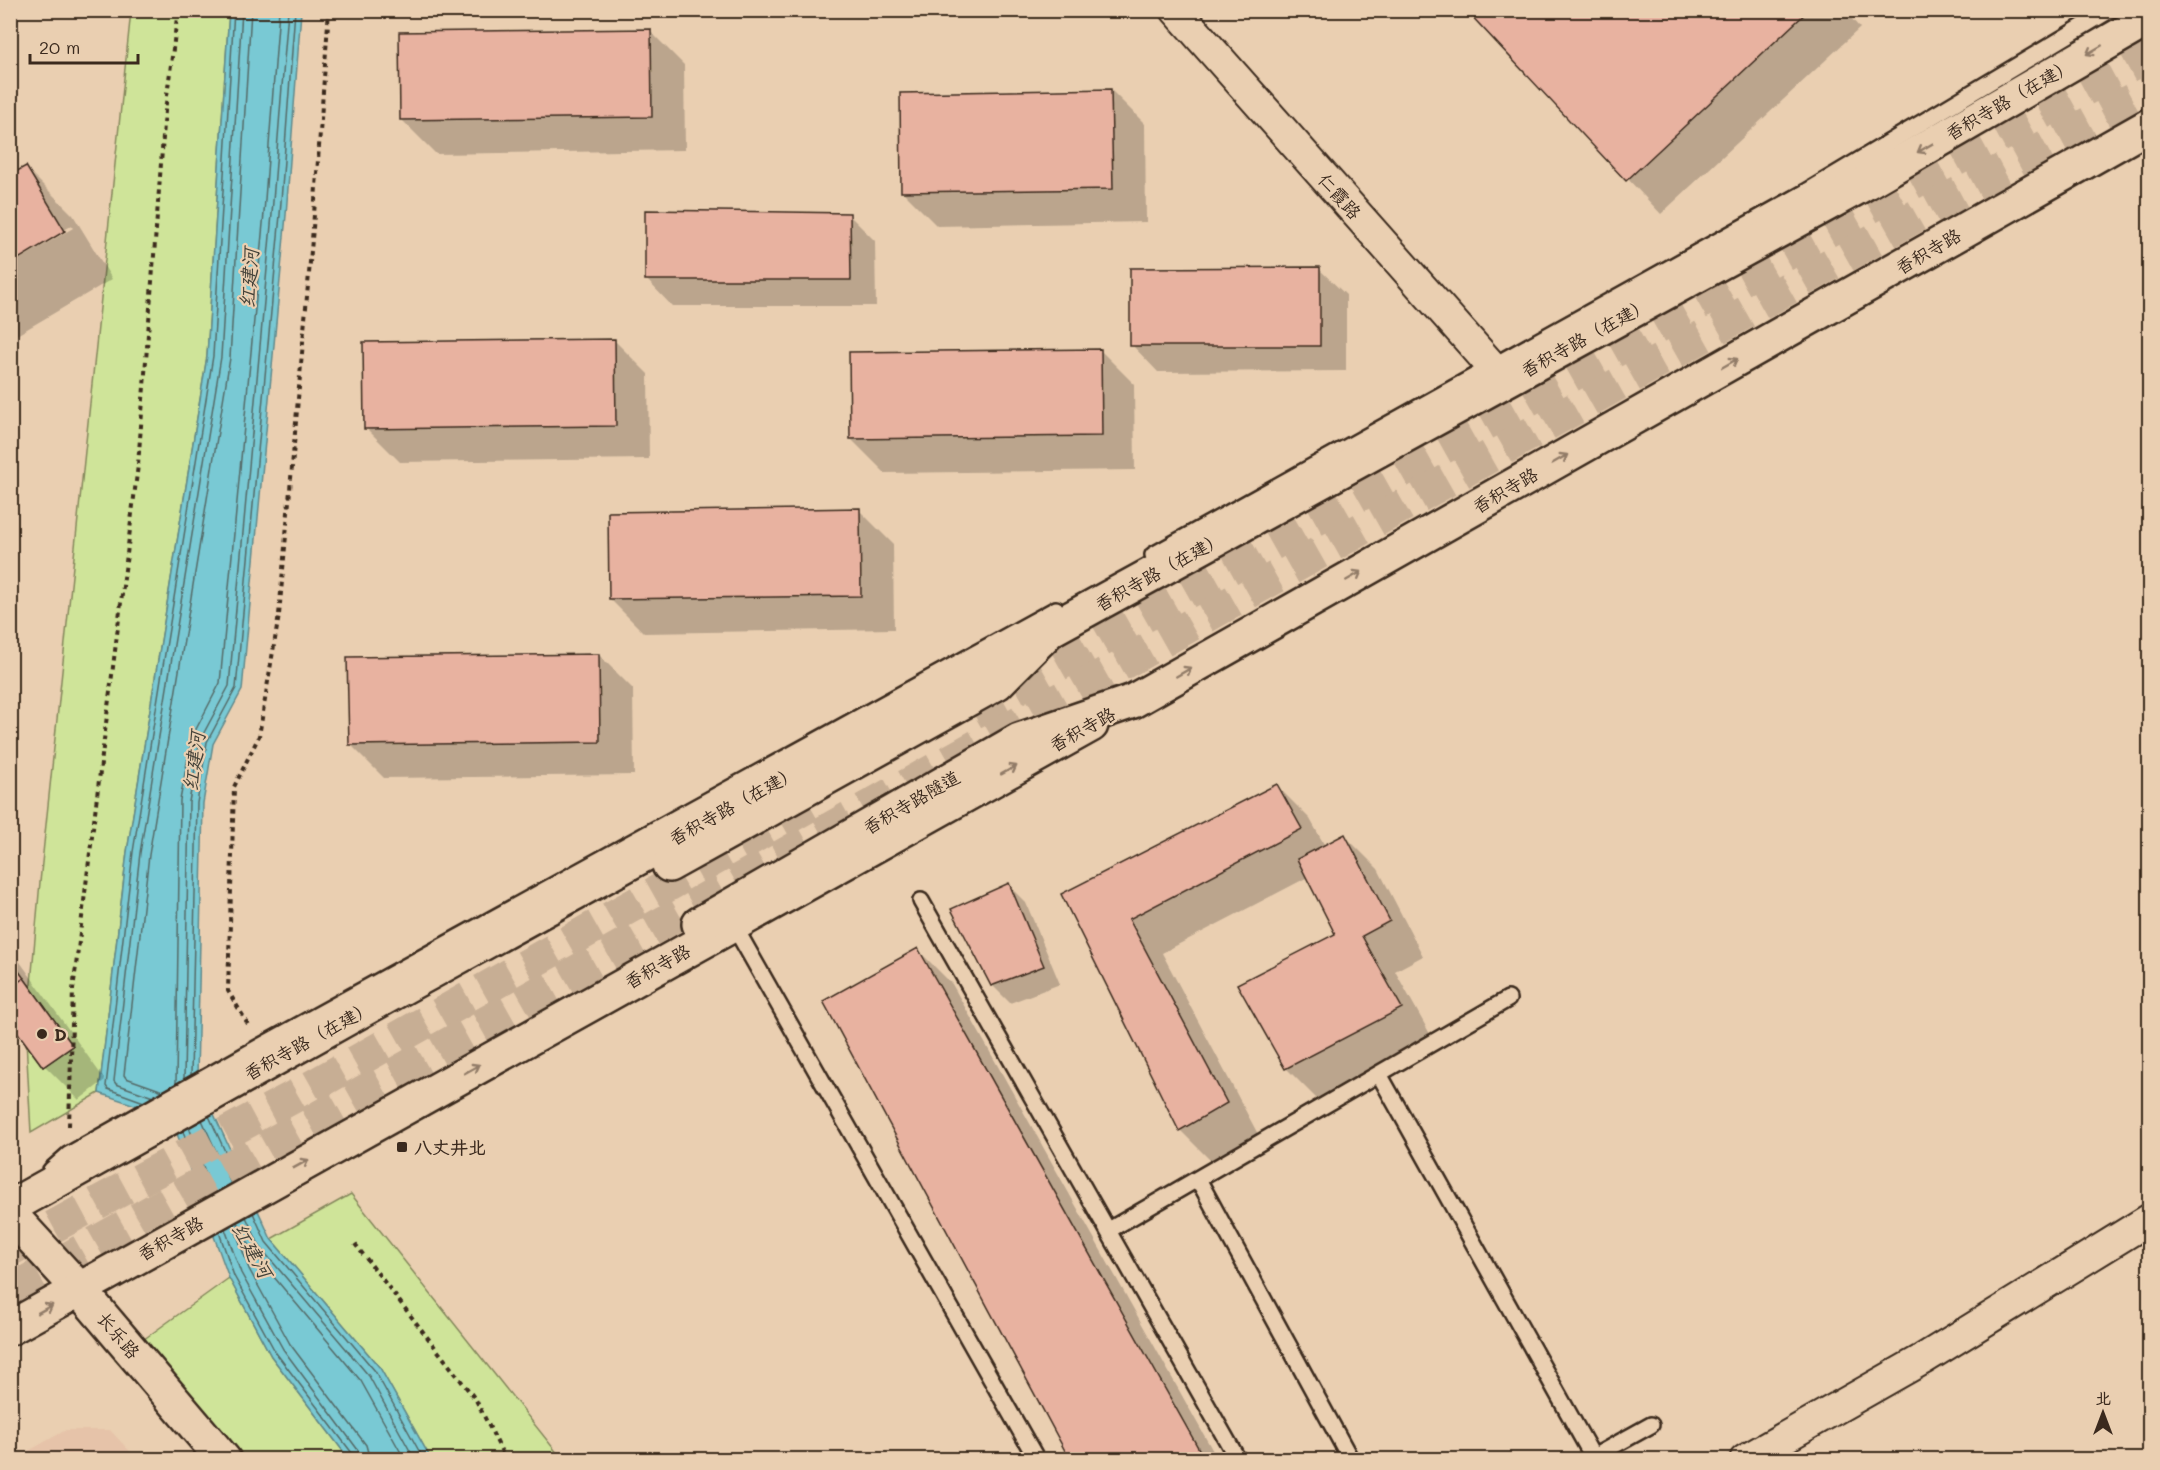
<svg xmlns="http://www.w3.org/2000/svg" width="2160" height="1470" font-family="Mali,'LXGW WenKai TC',sans-serif">
	<style>
		.built { fill: #e6c3a9 }
		.green { fill: #cfe499; stroke: #85875c; stroke-width: 1.5 }
		.water { fill: #79c9d4; stroke: #60898b; stroke-width: 1.5 }
		.shadow { fill: #0003 }
		.lines { fill: none; stroke-linecap: round; stroke-linejoin: round }
		.shore { stroke: #546a67; stroke-width: 1.5 }
		.building { fill: #e8b2a0; stroke: #3b2a1e; stroke-width: 1.5 }
		.secondary-tunnel { stroke: #c7ae94; stroke-width: 33; stroke-dasharray: 33 16; stroke-linecap: butt }
		.service-casing { stroke: #3b2a1e; stroke-width: 20 }
		.minor-casing { stroke: #3b2a1e; stroke-width: 34 }
		.tertiary-casing { stroke: #3b2a1e; stroke-width: 38 }
		.secondary-casing { stroke: #3b2a1e; stroke-width: 38 }
		.primary-casing { stroke: #3b2a1e; stroke-width: 38 }
		.path { stroke: #3b2a1e; stroke-width: 4; stroke-dasharray: 4.5 4.5; stroke-linecap: butt }
		.service { stroke: #eacfb1; stroke-width: 15 }
		.minor { stroke: #eacfb1; stroke-width: 30 }
		.tertiary { stroke: #eacfb1; stroke-width: 33 }
		.secondary { stroke: #eacfb1; stroke-width: 33 }
		.primary { stroke: #eacfb1; stroke-width: 33 }
		.oneway { stroke: #927c68 }
		.poi-dot { fill: #3b2a1e; stroke: #eacfb1; stroke-width: 2 }
		.labels { text-anchor: middle; dominant-baseline: central; stroke-width: 4.5; stroke-linejoin: round; paint-order: stroke }
		.street-label { font-size: 18px; fill: #3b2a1e; stroke: #eacfb1 }
		.poi-label { font-size: 18px; font-weight: bold; fill: #3b2a1e; stroke: #eacfb1; text-anchor: start }
		.water-label { font-size: 20px; font-style: italic; fill: #444239; stroke: #eacfb1 }
	</style>
	<rect width="100%" height="100%" fill="#eacfb1"/>
	<filter id="ink" filterUnits="userSpaceOnUse"><feTurbulence type="fractalNoise" baseFrequency=".0167" numOctaves="2"/><feDisplacementMap in="SourceGraphic" scale="12" xChannelSelector="R" yChannelSelector="G"/><feConvolveMatrix kernelMatrix="1 2 1 2 8 2 1 2 1" color-interpolation-filters="sRGB"/></filter>
	<g filter="url(#ink)">
		<!-- built -->
		<path class="built" d="M66,1430H110L137,1459H14Z"/>
		<!-- green -->
		<g class="green">
			<path d="M131,11H229L207,356L127,852L99,1093L31,1133L26,1040L40,882Z"/>
			<path d="M351,1194L562,1459H431L380,1368L271,1239Z"/>
			<path d="M229,1278L271,1356L349,1459H205L115,1360Z"/>
		</g>
		<!-- water -->
		<path class="water" d="M229,11H301L286,215L242,690L213,744L203,803L197,1077L271,1239L380,1368L431,1459H349L271,1356L229,1278L171,1117L99,1093L127,852L207,356Z"/>
		<!-- shadow -->
		<g class="shadow">
			<path d="M1468,10H1844L1860,28L1661,214Z"/>
			<path d="M650,31L684,65L685,150L436,154L402,120Z"/>
			<path d="M1111,90L1145,124L1146,222L937,226L903,192Z"/>
			<path d="M26,168L73,215L112,279L10,339V265L73,228L71,226L10,262Z"/>
			<path d="M849,215L875,241L876,306H672L646,279Z"/>
			<path d="M1319,269L1346,295V371L1158,372L1132,345Z"/>
			<path d="M614,340L648,374L649,459L400,462L366,428Z"/>
			<path d="M1100,350L1134,384L1135,470L885,473L851,439Z"/>
			<path d="M859,510L893,544L894,629L644,633L610,599Z"/>
			<path d="M599,655L633,689L634,775L384,778L350,744Z"/>
			<path d="M1276,785L1310,819L1325,846L1344,835L1378,869L1423,956L1395,971L1435,1043L1320,1102L1286,1068L1337,935L1308,877L1162,953L1260,1138L1214,1164L1180,1130L1063,894Z"/>
			<path d="M1008,885L1026,903L1060,984L1010,1003L992,985Z"/>
			<path d="M10,948L105,1080L79,1100L45,1066L10,1019Z"/>
			<path d="M918,950L952,984L1218,1460H1072Z"/>
		</g>
		<g class="lines">
			<!-- shore -->
			<g class="shore">
				<path d="M191,1075L197,803L207,742L236,688L280,215L295,10"/>
				<path d="M184,1079L189,802L200,740L229,686L272,214L288,10"/>
				<path d="M176,1084L180,800L192,737L220,683L264,213L279,10"/>
				<path d="M163,1091L126,1078L124,1075L149,855L230,358L251,10"/>
				<path d="M153,1097L116,1084L114,1081L140,853L221,357L242,10"/>
				<path d="M144,1102L108,1089L106,1086L133,852L213,356L234,10"/>
				<path d="M209,1116L238,1180"/>
				<path d="M202,1120L231,1184"/>
				<path d="M189,1127L213,1194"/>
				<path d="M183,1131L206,1198"/>
				<path d="M253,1213L266,1242L375,1371L424,1460"/>
				<path d="M246,1217L260,1247L369,1376L415,1460"/>
				<path d="M225,1229L241,1273L283,1349L358,1450L361,1460"/>
				<path d="M219,1232L234,1276L276,1353L352,1453L353,1460"/>
				<path d="M370,1460L366,1445L290,1344L249,1269L234,1226L235,1223L239,1224L253,1252L361,1381L405,1460"/>
			</g>
		</g>
		<!-- building -->
		<g class="building">
			<path d="M1466,10H1809L1626,181Z"/>
			<path d="M651,29L652,117L400,120L399,32Z"/>
			<path d="M1111,89L1113,189L901,192L900,93Z"/>
			<path d="M26,166L65,231L10,264V175Z"/>
			<path d="M645,210L850,213L851,280H645Z"/>
			<path d="M1320,267V346H1130V268Z"/>
			<path d="M615,339L616,426L364,429L363,342Z"/>
			<path d="M1101,349L1102,436L850,439L849,352Z"/>
			<path d="M860,508L861,596L609,599L608,512Z"/>
			<path d="M599,654L600,742L349,745L347,657Z"/>
			<path d="M1277,784L1302,829L1129,919L1227,1103L1179,1131L1061,894Z"/>
			<path d="M1345,834L1390,921L1362,936L1402,1008L1285,1069L1237,984L1335,934L1297,859Z"/>
			<path d="M1009,883L1044,966L991,986L951,909Z"/>
			<path d="M918,948L1205,1460H1070L823,1001Z"/>
			<path d="M10,959L73,1046L43,1067L10,1022Z"/>
			<path d="M24,978L73,1046L43,1067L10,1022V988Z"/>
		</g>
		<g class="lines">
			<!-- secondary-tunnel -->
			<g class="secondary-tunnel">
				<path d="M973,713L1904,188L2150,54"/>
				<path d="M10,1250L295,1096L821,799"/>
				<path d="M10,1291L1918,215L2150,90"/>
			</g>
			<!-- service casing -->
			<g class="service-casing">
				<g id="service">
					<path d="M1153,555L1806,192L2110,10"/>
					<path d="M921,901L1238,1460"/>
					<path d="M733,924L1037,1460"/>
					<path d="M1379,1074L1593,1457"/>
					<path d="M51,1170L68,1155L261,1046L1056,609"/>
					<path d="M1198,1179L1351,1460"/>
					<path d="M1109,1230L1508,999"/>
					<path d="M1588,1460L1651,1425"/>
				</g>
			</g>
			<!-- minor casing -->
			<g class="minor-casing">
				<g id="minor">
					<path d="M1176,10L1505,381"/>
					<path d="M1745,1460L1923,1359L2150,1219"/>
				</g>
			</g>
			<!-- tertiary casing -->
			<g class="tertiary-casing">
				<g id="tertiary">
					<path d="M10,1207L371,1005L1036,639"/>
					<path d="M10,1214L79,1289L224,1460"/>
					<path d="M10,1328L1091,725"/>
				</g>
			</g>
			<!-- secondary casing -->
			<g class="secondary-casing">
				<g id="secondary">
					<path d="M669,865L997,683L1050,630L1860,186L2150,18"/>
					<path d="M699,924L1019,740L1133,701L2150,125"/>
				</g>
			</g>
			<!-- primary casing -->
			<g class="primary-casing">
				<path id="primary" d="M2138,10L2150,26"/>
			</g>
			<!-- path -->
			<g class="path">
				<path d="M248,1024L228,991L234,787L259,736L279,615L313,228L329,10"/>
				<path d="M69,1126L73,990L138,465L165,111L178,10"/>
				<path d="M355,1244L476,1400L506,1460"/>
			</g>
			<!-- service -->
			<use href="#service" class="service"/>
			<!-- minor -->
			<use href="#minor" class="minor"/>
			<!-- tertiary -->
			<use href="#tertiary" class="tertiary"/>
			<!-- secondary -->
			<use href="#secondary" class="secondary"/>
			<!-- primary -->
			<use href="#primary" class="primary"/>
		</g>
		<!-- one-way arrows -->
		<defs><path id="oneway-shaft" d="M-6 0H5M1.5-3L5.5 0L1.5 3" fill="none" stroke-width="1.6" stroke-linecap="round" stroke-linejoin="round" transform="scale(1.5)"/></defs>
		<g class="oneway">
			<use href="#oneway-shaft" transform="translate(2094 50) rotate(150)"/>
			<use href="#oneway-shaft" transform="translate(1925 148) rotate(150)"/>
			<use href="#oneway-shaft" transform="translate(1730 363) rotate(-30)"/>
			<use href="#oneway-shaft" transform="translate(1560 459) rotate(-30)"/>
			<use href="#oneway-shaft" transform="translate(1354 576) rotate(-30)"/>
			<use href="#oneway-shaft" transform="translate(1184 672) rotate(-30)"/>
			<use href="#oneway-shaft" transform="translate(1009 770) rotate(-29)"/>
			<use href="#oneway-shaft" transform="translate(472 1069) rotate(-29)"/>
			<use href="#oneway-shaft" transform="translate(301 1164) rotate(-29)"/>
			<use href="#oneway-shaft" transform="translate(45 1309) rotate(-29)"/>
		</g>
	</g>
	<!-- markers -->
	<g class="poi-dot">
		<circle cx="42" cy="1034" r="6"/>
		<rect x="396" y="1141" width="12" height="12" rx="3"/>
	</g>
	<g class="labels">
		<!-- street labels -->
		<g class="street-label">
			<text transform="translate(2009 99) rotate(-30)">香积寺路（在建）</text>
			<text transform="translate(1340 196) rotate(48)">仁霞路</text>
			<text transform="translate(1928 251) rotate(-30)">香积寺路</text>
			<text transform="translate(1585 337) rotate(-29)">香积寺路（在建）</text>
			<text transform="translate(1505 490) rotate(-30)">香积寺路</text>
			<text transform="translate(1159 571) rotate(-29)">香积寺路（在建）</text>
			<text transform="translate(1082 729) rotate(-29)">香积寺路</text>
			<text transform="translate(911 802) rotate(-30)">香积寺路隧道</text>
			<text transform="translate(733 805) rotate(-29)">香积寺路（在建）</text>
			<text transform="translate(657 966) rotate(-29)">香积寺路</text>
			<text transform="translate(308 1040) rotate(-29)">香积寺路（在建）</text>
			<text transform="translate(170 1238) rotate(-29)">香积寺路</text>
			<text transform="translate(119 1335) rotate(50)">长乐路</text>
		</g>
		<!-- poi labels -->
		<g class="poi-label">
			<text x="54" y="1034">D</text>
			<text x="414" y="1147">八丈井北</text>
		</g>
		<!-- water labels -->
		<g class="water-label">
			<text transform="translate(248 278) rotate(-86)">红建河</text>
			<text transform="translate(193 761) rotate(-83)">红建河</text>
			<text transform="translate(253 1250) rotate(60)">红建河</text>
		</g>
	</g>
	<!-- margin -->
	<rect width="2160" height="1470" fill="none" stroke="#eacfb1" stroke-width="36"/>
	<rect x="18" y="18" width="2124" height="1434" fill="none" stroke="#3b2a1e" stroke-width="2" filter="url(#ink)"/>
	<!-- north arrow -->
	<g transform="translate(2103 1413)" stroke="#eacfb1" stroke-width="4.5" paint-order="stroke">
	<path d="M0-4.5L10 22L0 15L-10 22Z" fill="#3b2a1e"/>
	<text y="-9" font-size="16" font-weight="bold" text-anchor="middle" fill="#3b2a1e">北</text>
	</g>
	<!-- scale -->
	<path d="M30 54v9h108v-9" fill="none" stroke="#3b2a1e" stroke-width="3"/>
	<text x="39" y="54" font-size="18" fill="#3b2a1e" stroke="#eacfb1" stroke-width="4.5" paint-order="stroke">20 m</text>
</svg>
